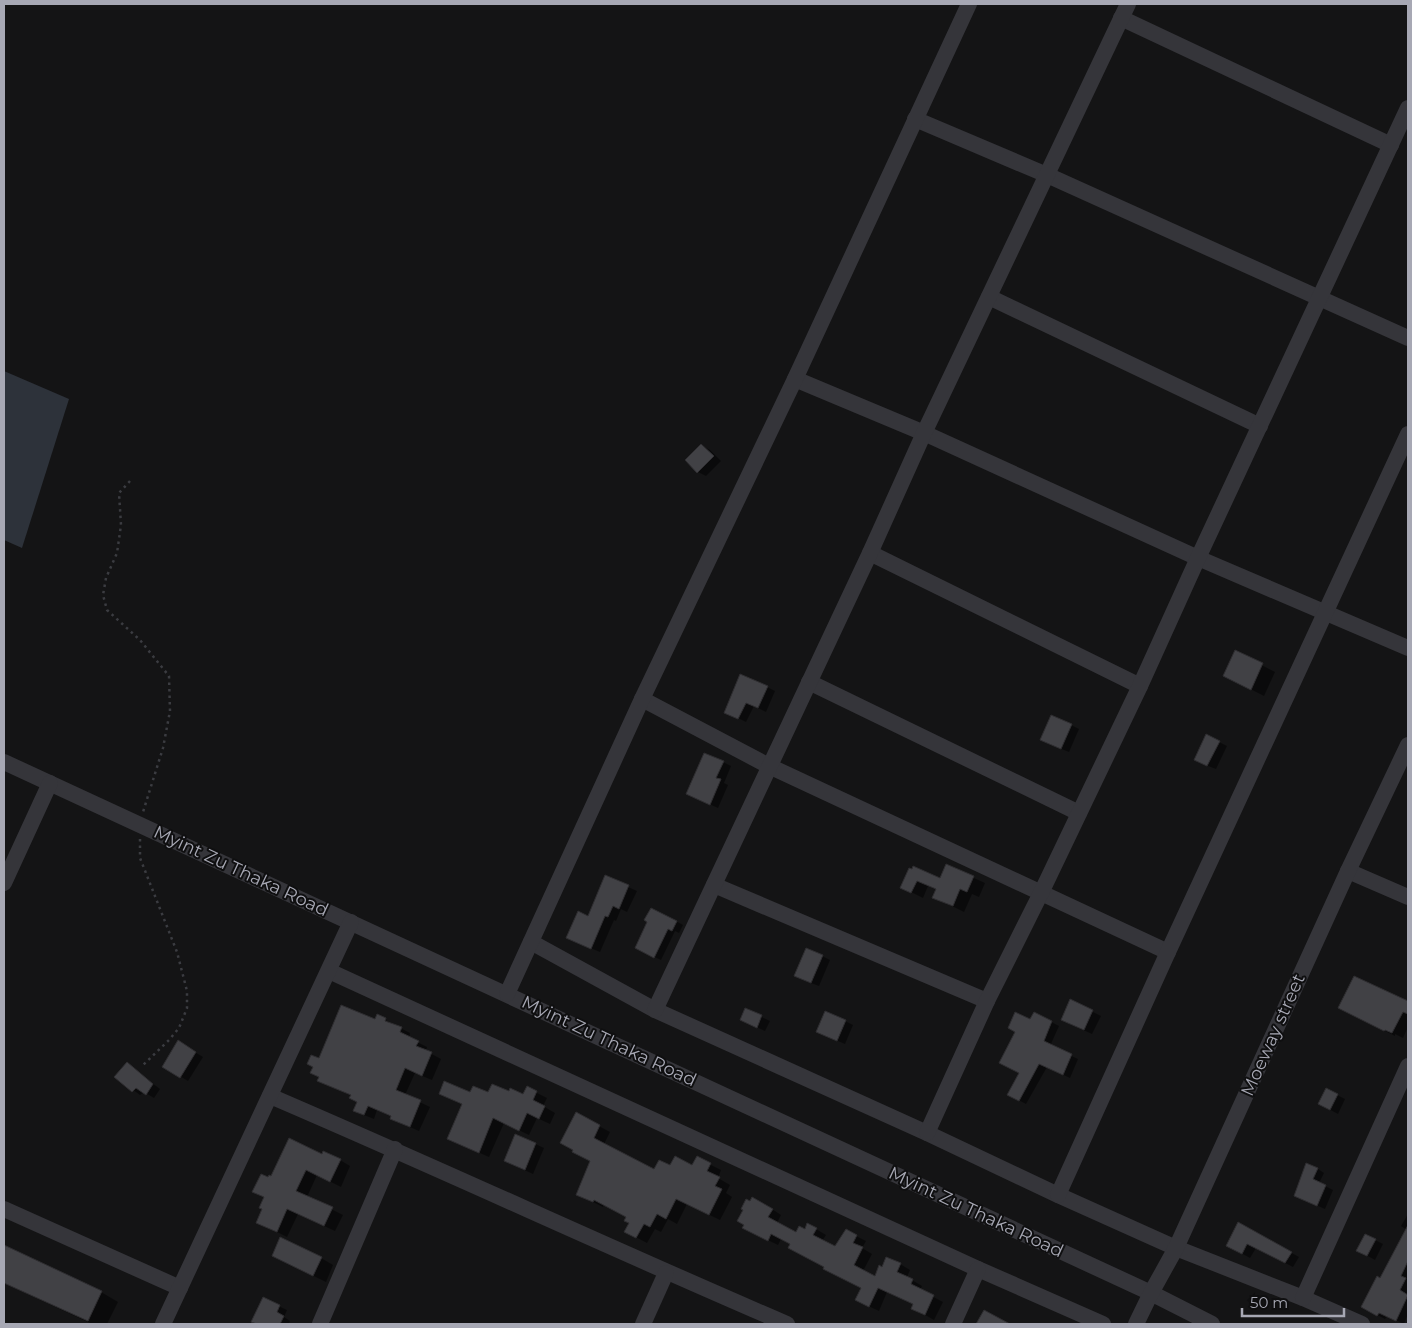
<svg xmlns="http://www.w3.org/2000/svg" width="1412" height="1328" font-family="Montserrat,sans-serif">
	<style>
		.water { fill: #2d323a }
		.shadow { fill: #0007 }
		.building { fill: #414145; stroke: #2f2e31 }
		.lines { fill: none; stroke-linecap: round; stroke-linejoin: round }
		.path { stroke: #3b3c41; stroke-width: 2.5; stroke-dasharray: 2.5 4; stroke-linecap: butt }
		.minor { stroke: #35353a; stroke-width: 16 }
		.labels { text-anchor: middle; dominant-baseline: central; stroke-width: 4; stroke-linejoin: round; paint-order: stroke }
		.street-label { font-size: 18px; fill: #a7a8b4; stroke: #0f0f10 }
	</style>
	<rect width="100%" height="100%" fill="#141415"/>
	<!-- water -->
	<path class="water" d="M4,371L69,399L22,548L4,540Z"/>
	<!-- shadow -->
	<g class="shadow">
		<path d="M702,446L710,450L721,461L706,476L698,472Z"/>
		<path d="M1236,652L1275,672L1264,696L1225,676Z"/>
		<path d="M767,687L775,691L766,712L754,706L746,722L726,712Z"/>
		<path d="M1071,725L1079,729L1069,752L1049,744Z"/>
		<path d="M1219,742L1227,746L1216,769L1203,764Z"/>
		<path d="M723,762L731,766L724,783L728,785L718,808L687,794Z"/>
		<path d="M947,866L985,883L979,897L972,894L964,912L934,897L937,890L928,886L923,898L901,887L912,871L941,880Z"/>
		<path d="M606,877L637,891L627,912L621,909L616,921L614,920L600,952L576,942L589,918Z"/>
		<path d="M667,916L683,925L679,933L675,931L661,960L642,951L649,922Z"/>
		<path d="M822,956L830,960L819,986L803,980Z"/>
		<path d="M1354,977L1408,1003V1027L1403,1038L1395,1034V1036L1350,1013Z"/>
		<path d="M1071,1001L1101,1016L1092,1034L1070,1024Z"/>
		<path d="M745,1009L770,1021L765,1031L741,1020Z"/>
		<path d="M1034,1013L1059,1026L1050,1046L1078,1059L1070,1078L1047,1067L1026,1104L1009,1095L1021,1073Z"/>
		<path d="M377,1016L410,1033L409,1038L427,1047L426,1051L441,1059L432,1080L415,1073L405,1095L430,1107L419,1131L401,1123L391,1118L392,1117L377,1110L374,1119L364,1115L355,1110L358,1102L352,1096L319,1080V1060L375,1021Z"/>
		<path d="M845,1021L853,1025L845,1044L817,1032Z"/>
		<path d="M178,1042L203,1057L188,1081L163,1066Z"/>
		<path d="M127,1064L160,1089L154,1098L144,1092L140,1095L116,1077Z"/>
		<path d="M527,1088L547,1098L543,1106L555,1113L550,1124L537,1118L529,1135L504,1123L489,1157L448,1139L463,1105L440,1094L510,1092L524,1096Z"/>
		<path d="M1337,1095L1345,1099L1338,1114L1327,1108Z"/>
		<path d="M576,1114L610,1132L604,1144L655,1170L670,1167H693L697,1158L721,1170L718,1178L730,1185L726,1193L732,1197L720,1220L687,1204L677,1224L668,1219L661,1232L655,1229L647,1243L626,1232L630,1223L628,1217L604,1205L603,1207L577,1194L592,1161Z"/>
		<path d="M516,1135L544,1148L533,1174L505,1161Z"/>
		<path d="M323,1155L340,1160L350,1166L341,1187L317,1175L307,1197L343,1215L335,1231L298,1214L287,1237L257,1222L263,1209L269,1179Z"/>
		<path d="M1318,1169L1324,1173L1319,1183L1333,1190L1325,1209L1302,1199L1309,1184L1311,1185Z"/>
		<path d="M766,1205L781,1215L777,1223L797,1233L805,1230L816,1229L826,1235L822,1241L835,1247L856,1236L866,1241L862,1248L872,1254L863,1271L875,1278L882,1268L900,1264L910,1270L907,1277L922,1286L920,1290L943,1302L934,1320L913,1308L915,1304L887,1292L879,1311L866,1305L862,1288L781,1239L778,1245L753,1233Z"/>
		<path d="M1408,1214V1292L1407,1295L1408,1296V1314L1404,1324L1387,1316L1385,1319L1362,1307L1381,1280L1407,1230L1401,1226Z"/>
		<path d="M1239,1224L1299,1257L1293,1267L1256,1248L1250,1258L1227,1245Z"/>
		<path d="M1375,1240L1383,1244L1375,1260L1366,1255Z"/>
		<path d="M7,1248L101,1292L118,1302L107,1324H92L4,1283V1255Z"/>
		<path d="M273,1256L321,1258L333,1265L326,1282Z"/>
		<path d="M263,1299L287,1310L284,1317L290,1321L289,1324H251Z"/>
	</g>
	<!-- building -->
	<g class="building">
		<path d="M701,444L714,456L697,473L685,460Z"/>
		<path d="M1235,650L1263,663L1251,690L1223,676Z"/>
		<path d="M740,674L768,686L758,708L746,703L738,719L724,713Z"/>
		<path d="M1051,715L1072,724L1061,749L1040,740Z"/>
		<path d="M1206,734L1220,741L1207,766L1194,760Z"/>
		<path d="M704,753L724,761L716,778L721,779L710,805L686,794Z"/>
		<path d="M946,864L974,876L967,892L960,889L953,906L932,898L936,889L917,881L911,893L900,888L909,868L912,869L913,866L940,878Z"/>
		<path d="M605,875L629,885L619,909L613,906L608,917L605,916L591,949L566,938L578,911L588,916Z"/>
		<path d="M651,908L677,921L672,931L668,929L654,958L635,948L647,922L644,920Z"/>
		<path d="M806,948L823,955L811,983L794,976Z"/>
		<path d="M1354,976L1408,1001V1014L1403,1012L1392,1033L1385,1030L1384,1031L1338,1008Z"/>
		<path d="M1070,999L1093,1010L1084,1030L1061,1020Z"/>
		<path d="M341,1005L375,1019L377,1014L386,1018L385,1021L402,1027L400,1032L419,1041L416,1046L432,1052L422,1076L405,1068L396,1090L421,1100L410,1127L390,1119L391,1116L368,1106L364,1115L353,1111L357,1102L349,1098L351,1095L317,1081L319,1077L310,1073L313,1067L307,1064L311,1055L319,1058Z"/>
		<path d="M745,1008L762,1015L757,1028L740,1020Z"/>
		<path d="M825,1011L846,1020L837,1041L816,1032Z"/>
		<path d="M1015,1012L1030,1019L1034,1012L1052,1021L1044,1041L1072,1054L1063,1075L1039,1064L1019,1101L1007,1095L1019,1073L999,1063L1015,1032L1008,1028Z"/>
		<path d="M178,1040L196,1052L180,1078L162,1067Z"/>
		<path d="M127,1062L153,1084L146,1095L136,1088L132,1092L114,1077Z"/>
		<path d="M444,1081L470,1092L473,1086L488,1092L492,1084L509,1091L510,1088L523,1094L527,1086L537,1091L533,1100L545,1106L539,1119L527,1113L519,1131L493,1118L479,1153L447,1139L462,1104L439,1094Z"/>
		<path d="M1326,1088L1338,1094L1330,1110L1318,1104Z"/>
		<path d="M576,1112L600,1125L594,1138L654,1169L659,1160L670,1165L675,1156L692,1165L697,1156L711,1163L707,1171L720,1177L715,1186L722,1189L709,1215L676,1199L666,1219L657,1214L650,1227L644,1224L636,1238L624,1232L629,1223L624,1221L626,1217L594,1200L593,1202L576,1195L590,1161L572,1152L573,1150L560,1143Z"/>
		<path d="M515,1134L536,1143L525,1170L504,1161Z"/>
		<path d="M289,1138L322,1154L323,1151L341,1159L330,1182L306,1170L296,1191L333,1207L324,1226L287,1209L277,1232L256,1223L262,1209L259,1208L264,1197L252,1192L261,1174L268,1177L269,1175L271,1176Z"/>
		<path d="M1306,1163L1318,1168L1313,1179L1326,1185L1317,1206L1294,1196Z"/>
		<path d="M752,1197L773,1209L768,1217L796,1232L799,1226L805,1229L807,1223L817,1228L813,1235L835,1246L846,1229L857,1235L853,1243L863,1247L854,1265L875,1276L879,1265L882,1267L886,1257L901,1263L897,1272L913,1279L911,1284L934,1295L925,1315L911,1309L913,1304L878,1288L869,1307L855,1300L861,1288L823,1269L824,1267L788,1248L790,1244L771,1234L768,1241L742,1228L744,1225L737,1221L743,1210L741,1209L746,1199L750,1201Z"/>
		<path d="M1238,1222L1292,1252L1285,1263L1247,1244L1242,1254L1226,1246Z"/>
		<path d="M1408,1225V1261L1401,1276L1406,1278L1400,1290L1408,1295L1396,1321L1379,1313L1377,1316L1361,1307L1377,1276L1380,1278Z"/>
		<path d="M1365,1234L1376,1239L1367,1256L1356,1251Z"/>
		<path d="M280,1237L322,1257L313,1276L272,1256Z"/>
		<path d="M4,1245L102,1291L88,1321L4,1283Z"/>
		<path d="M263,1297L280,1305L277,1312L284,1316L280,1324H257L251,1322Z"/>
		<path d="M984,1310L1010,1324H976Z"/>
	</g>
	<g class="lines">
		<!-- path -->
		<g class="path">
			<path d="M130,481L119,493L121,525L117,553L106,578L103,595L107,610L140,640L169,676L170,711L163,748L143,812"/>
			<path d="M140,839V858L177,952L187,991V1008L179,1028L169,1040L142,1066"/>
		</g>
		<!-- minor -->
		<g class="minor">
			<path d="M1121,18L1391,145"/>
			<path d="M915,119L1047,175L1408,338"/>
			<path d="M989,297L1260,426"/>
			<path d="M795,379L924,433L1198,558L1408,648"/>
			<path d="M870,553L1140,686"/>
			<path d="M809,682L1079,813"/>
			<path d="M642,699L769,766L1168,952"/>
			<path d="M4,762L1151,1293L1212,1324"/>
			<path d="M1348,871L1408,897"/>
			<path d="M4,883L50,783"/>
			<path d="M714,885L987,1001"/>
			<path d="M531,942L655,1010L927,1133L1058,1195L1176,1248L1303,1298L1362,1324"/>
			<path d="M329,971L978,1269L1103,1324"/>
			<path d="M507,994L642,699L795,379L969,4"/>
			<path d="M655,1010L870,553L924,433L1128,4"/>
			<path d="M270,1096C443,1170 614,1250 787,1324"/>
			<path d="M927,1133L987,1001L1041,893L1140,686L1198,558L1408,108"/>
			<path d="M1058,1195L1168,952L1408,434"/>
			<path d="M4,1209L180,1288"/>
			<path d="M1303,1298L1408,1066"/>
			<path d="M163,1324L351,922"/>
			<path d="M320,1324L395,1149"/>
			<path d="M643,1324L666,1273"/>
			<path d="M953,1324L978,1269"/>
			<path d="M1136,1324L1151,1293L1176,1248L1348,871L1408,745"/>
		</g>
	</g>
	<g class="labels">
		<!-- street labels -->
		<g class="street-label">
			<text transform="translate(241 871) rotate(25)">Myint Zu Thaka Road</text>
			<text transform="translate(1273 1035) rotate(-66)">Moeway street</text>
			<text transform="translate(609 1041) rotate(25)">Myint Zu Thaka Road</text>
			<text transform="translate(976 1212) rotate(25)">Myint Zu Thaka Road</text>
		</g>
	</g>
	<!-- border -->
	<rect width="1412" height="1328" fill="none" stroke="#a7a8b4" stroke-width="10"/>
	<!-- scale -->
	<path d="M1242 1308v8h102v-8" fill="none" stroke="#a7a8b4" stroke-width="2.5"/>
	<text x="1250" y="1308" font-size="15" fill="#a7a8b4" stroke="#0f0f10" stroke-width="4" paint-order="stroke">50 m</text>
</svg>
